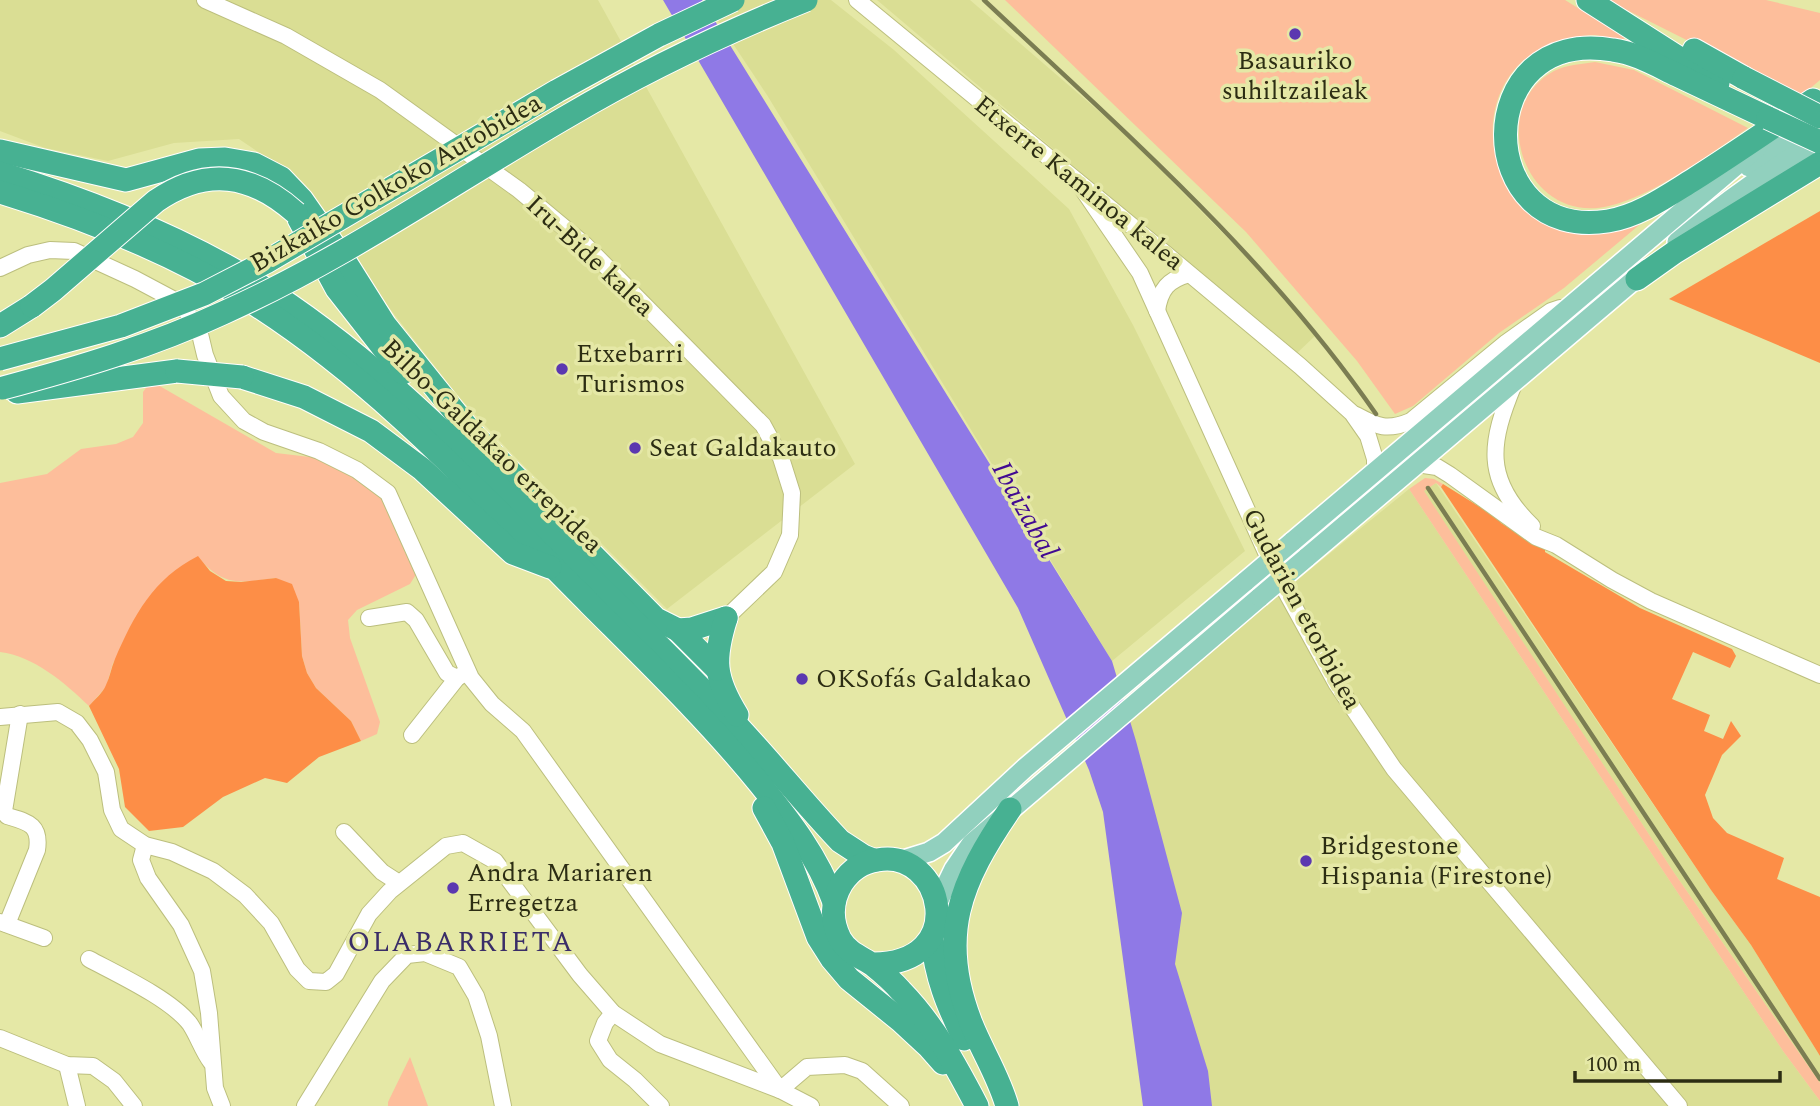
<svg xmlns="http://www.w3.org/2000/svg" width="1820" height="1106" font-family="Spectral,serif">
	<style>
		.built { fill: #dade94 }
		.green { fill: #fdbe9b }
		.forest { fill: #fd8e47 }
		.water { fill: #8f79e6 }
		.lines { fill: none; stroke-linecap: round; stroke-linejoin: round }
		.minor-casing { stroke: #bcbf7e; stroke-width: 18 }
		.major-casing { stroke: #fff; stroke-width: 22 }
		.highway-casing { stroke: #fff; stroke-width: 25 }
		.minor { stroke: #fff; stroke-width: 16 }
		.major { stroke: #91d0be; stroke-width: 19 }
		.highway { stroke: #47b192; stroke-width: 23 }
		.rail { stroke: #7b7d52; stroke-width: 4.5 }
		.major-bridge-casing { stroke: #fff; stroke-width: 22; stroke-linecap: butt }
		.highway-bridge-casing { stroke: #fff; stroke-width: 25; stroke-linecap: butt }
		.major-bridge { stroke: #91d0be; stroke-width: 19 }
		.highway-bridge { stroke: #47b192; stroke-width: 23 }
		.poi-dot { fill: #5b38b0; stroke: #e5e8a6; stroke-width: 2.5 }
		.labels { text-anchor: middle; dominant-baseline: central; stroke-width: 7; stroke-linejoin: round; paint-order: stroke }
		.poi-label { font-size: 26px; fill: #2c2d13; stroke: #e5e8a6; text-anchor: start }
		.street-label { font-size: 26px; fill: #2c2d13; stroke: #e5e8a6 }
		.water-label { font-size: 28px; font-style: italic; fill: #410992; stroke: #e5e8a6 }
		.neighbourhood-label { font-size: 28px; letter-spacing: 2px; fill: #3a2d68; stroke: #e5e8a6 }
	</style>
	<rect width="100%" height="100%" fill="#e5e8a6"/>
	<!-- built -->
	<g class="built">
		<path d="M0,0H598L855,464L667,609L509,451L459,397L383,300L301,181L239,139L174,143L108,161L45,148L0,131Z"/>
		<path d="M704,0H831L894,50L1069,209L1133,325L1245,551L1112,661L767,95Z"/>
		<path d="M877,0H970L1124,133L1263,274L1316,335L1296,354Z"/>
		<path d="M1436,483L1711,890L1751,945L1820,1056V1083L1675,874L1423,491Z"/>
		<path d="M1409,489L1783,1051L1820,1101V1106H1189L1129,717Z"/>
	</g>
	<!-- green -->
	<g class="green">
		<path d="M1005,0H1565L1625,37L1621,42C1613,40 1603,36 1595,35C1582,35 1565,39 1553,43C1441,85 1493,281 1644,221L1564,288L1499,333L1413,406L1395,414L1357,361L1246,232Z"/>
		<path d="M1607,0H1766L1820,13V80L1800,97Z"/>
		<path d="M1595,62L1634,70L1748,128C1710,154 1653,196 1609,206C1525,226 1485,108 1554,71C1566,65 1581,64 1595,62Z"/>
		<path d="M151,381L276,453L344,461L372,473L420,568L410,584L357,610L348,620L350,638L380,722L377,734L361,741L351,721L316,688L307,673L302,656L299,602L276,578C239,583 224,587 198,557L113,663L106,687L89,706C65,683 34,656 0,652V483L47,474L81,449L116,444L133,437L143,423V392Z"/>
		<path d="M1425,478L1434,479L1443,484L1441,487L1436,483L1424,491L1675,874L1820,1083V1101L1783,1051L1409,489Z"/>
		<path d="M410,1057L428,1106H388V1102Z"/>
	</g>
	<!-- forest -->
	<g class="forest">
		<path d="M1820,211V363L1669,299Z"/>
		<path d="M1443,484L1499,519L1501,523L1545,550V552L1640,608L1732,649L1736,656L1730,668L1693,652L1672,699L1710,715L1704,731L1723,739L1731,721L1741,736L1722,755L1705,795L1713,818L1727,833L1784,858L1777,879L1820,897V1056L1751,945L1711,890L1441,487Z"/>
		<path d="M198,556L210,571L226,581L241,582L276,578L292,584L299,602L302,656L307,673L316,688L351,721L361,741L319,757L287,783L265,778L223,797L183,827L149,831L125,807L119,769L89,706C94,700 103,693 106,685C110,677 111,668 115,659C134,615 153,579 198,556Z"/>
	</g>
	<!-- water -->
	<path class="water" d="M663,0H702L1112,661L1136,741L1182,913L1175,964L1208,1071L1212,1106H1143L1103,812L1089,770L1018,608Z"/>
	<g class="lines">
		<!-- minor casing -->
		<g class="minor-casing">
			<g id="minor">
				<path d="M205,0L286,36L380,90L519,190L585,245L763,425L781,458L792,493L790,535L774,572L726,618"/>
				<path d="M857,0L1155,245L1300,366L1352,413L1368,436L1375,459V472"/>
				<path d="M1077,181L1140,273L1274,570L1336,683L1394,769L1679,1106"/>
				<path d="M0,268L28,255L50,250L74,251L135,279L182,304L200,334L205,355L221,396L244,421L264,432L319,451L357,470L388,493L471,678L492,704L523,731L780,1090L807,1067L845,1065L862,1071L901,1106"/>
				<path d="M1157,311C1160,289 1168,280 1189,274"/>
				<path d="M1514,384C1490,442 1483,479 1532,526"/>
				<path d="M1356,415C1378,427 1387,431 1411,421L1507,342L1551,311L1560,308"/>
				<path d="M1417,464L1437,467L1450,475L1536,537L1556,545L1612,580L1651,601L1820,675"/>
				<path d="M369,618L407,612L416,620L447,673L457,678"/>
				<path d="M0,717L58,712L77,723L90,740L106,772L112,810L121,829L145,845L172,852L213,871L245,895L271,923L297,969L309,981L326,982L336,974L369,914L390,891L446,846L463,843L495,861L580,975L613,1013L660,1044L780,1090L811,1106"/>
				<path d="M412,735L457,678L465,673"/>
				<path d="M344,832L382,872L399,883"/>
				<path d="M145,845L141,860L148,878L181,925L202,971L209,1013L215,1088L222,1106"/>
				<path d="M0,922L44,938"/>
				<path d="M7,924L37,850C41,824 27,822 7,816L4,811L20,714"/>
				<path d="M89,959C117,974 171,999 190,1024C198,1036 202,1050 211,1062"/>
				<path d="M613,1013L605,1023L598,1041L610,1060L635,1080L661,1106"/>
				<path d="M0,1038L67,1065L93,1066L114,1081L134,1106"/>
				<path d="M67,1065L77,1106"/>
				<path d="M305,1106L382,981L407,955L425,953L459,967L476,996L489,1036L503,1106"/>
			</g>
		</g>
		<!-- major casing -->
		<g class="major-casing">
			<g id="major">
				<path d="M1749,167L1808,126"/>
				<path d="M1677,242C1722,204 1769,170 1820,140"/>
				<path d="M1292,542L1758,147"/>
				<path d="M1306,558L1647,269"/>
				<path d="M900,861L929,852L944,843L1025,768L1246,581"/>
				<path d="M937,904L954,869L971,844L1260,597"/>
			</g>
		</g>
		<!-- highway casing -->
		<g class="highway-casing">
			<g id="highway">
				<path d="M1588,0L1718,83"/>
				<path d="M1694,50L1744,78"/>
				<path d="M1768,118C1738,104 1707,89 1677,75C1656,65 1636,53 1613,50C1469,25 1472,243 1608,221C1639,216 1667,196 1693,180C1734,154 1773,127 1813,100"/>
				<path d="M0,151L126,180L199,160L225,159L254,164L281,178L302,200L346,263L385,325L471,432L656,619L678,630L692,629L726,618"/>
				<path d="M0,173C88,200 176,235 256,283C354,344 437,424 518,506C587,575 659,644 727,715C766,755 801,800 840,841L863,856L873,860"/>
				<path d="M0,192C85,218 171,252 247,299C378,381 482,496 590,604C649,663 708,720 760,784C789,820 818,857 834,902"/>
				<path d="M299,219L337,289L403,373"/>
				<path d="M1637,279L1675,252L1820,163"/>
				<path d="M0,326L32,306"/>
				<path d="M242,377L304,397L371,431L422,469L513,553L550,567"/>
				<path d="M17,392L177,371"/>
				<path d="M726,618C713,659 714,678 737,715"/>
				<path d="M678,630L717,669"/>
				<path d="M764,808L783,843L818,937L832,959L849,979L901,1021L928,1046L943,1063"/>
				<path d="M932,938C936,977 947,1004 964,1039"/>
				<path d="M872,964C972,965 943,847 877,860C862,862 850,871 842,883C831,901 831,921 840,939C848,953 861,957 873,965C883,973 893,982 901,991C934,1025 955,1064 977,1106"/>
				<path d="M1007,1106C999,1077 982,1051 971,1023C937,936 960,882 1010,809"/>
			</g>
		</g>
		<!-- minor -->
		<use href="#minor" class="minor"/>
		<!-- major -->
		<use href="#major" class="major"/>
		<!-- highway -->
		<use href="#highway" class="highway"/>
		<!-- rail -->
		<g class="rail">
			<path d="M984,0C1123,131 1266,255 1376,414"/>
			<path d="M1428,488L1820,1079"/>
		</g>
		<!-- major-bridge casing -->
		<g class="major-bridge-casing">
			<g id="major-bridge">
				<path d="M1246,581L1292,542"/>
				<path d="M1260,597L1306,558"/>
			</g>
		</g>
		<!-- highway-bridge casing -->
		<g class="highway-bridge-casing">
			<g id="highway-bridge">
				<path d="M1744,78L1820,117"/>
				<path d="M1768,118L1820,142"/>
				<path d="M32,306L53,290L156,201C207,166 252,174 296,213"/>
				<path d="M0,359L121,326L204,294L266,262L557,91L659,35L733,0"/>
				<path d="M177,371L242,377"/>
				<path d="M3,388C78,368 152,346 223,313C344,259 454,182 568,116C644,71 724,33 806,0"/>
			</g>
		</g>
		<!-- major-bridge -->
		<use href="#major-bridge" class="major-bridge"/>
		<!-- highway-bridge -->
		<use href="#highway-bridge" class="highway-bridge"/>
	</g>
	<!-- markers -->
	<g class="poi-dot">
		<circle cx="1295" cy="34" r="7"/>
		<circle cx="562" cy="369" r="7"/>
		<circle cx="635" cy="448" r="7"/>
		<circle cx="802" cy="679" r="7"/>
		<circle cx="1306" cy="861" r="7"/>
		<circle cx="453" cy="888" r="7"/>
	</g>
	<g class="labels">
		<!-- poi labels -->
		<g class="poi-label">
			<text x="1295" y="61" text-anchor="middle">Basauriko<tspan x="1295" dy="30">suhiltzaileak</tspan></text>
			<text x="576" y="354">Etxebarri<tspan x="576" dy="30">Turismos</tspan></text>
			<text x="649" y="448">Seat Galdakauto</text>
			<text x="816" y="679">OKSofás Galdakao</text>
			<text x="1320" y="846">Bridgestone<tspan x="1320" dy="30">Hispania (Firestone)</tspan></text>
			<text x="467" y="873">Andra Mariaren<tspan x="467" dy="30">Erregetza</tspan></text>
		</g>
		<!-- street labels -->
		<g class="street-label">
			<text transform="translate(396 183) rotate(-30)">Bizkaiko Golkoko Autobidea</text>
			<text transform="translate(1079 183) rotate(39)">Etxerre Kaminoa kalea</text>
			<text transform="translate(590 256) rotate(43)">Iru-Bide kalea</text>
			<text transform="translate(492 446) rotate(44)">Bilbo-Galdakao errepidea</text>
			<text transform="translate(1302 609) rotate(62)">Gudarien etorbidea</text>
		</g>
		<!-- water labels -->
		<g class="water-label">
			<text transform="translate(1025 510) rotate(61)">Ibaizabal</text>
		</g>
		<!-- neighbourhood labels -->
		<g class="neighbourhood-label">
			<text x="461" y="942">OLABARRIETA</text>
		</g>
	</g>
	<!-- scale -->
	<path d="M1575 1071v10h205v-10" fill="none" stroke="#2c2d13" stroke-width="3.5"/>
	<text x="1586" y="1071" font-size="21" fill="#2c2d13" stroke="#e5e8a6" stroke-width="5" paint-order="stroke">100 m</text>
</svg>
